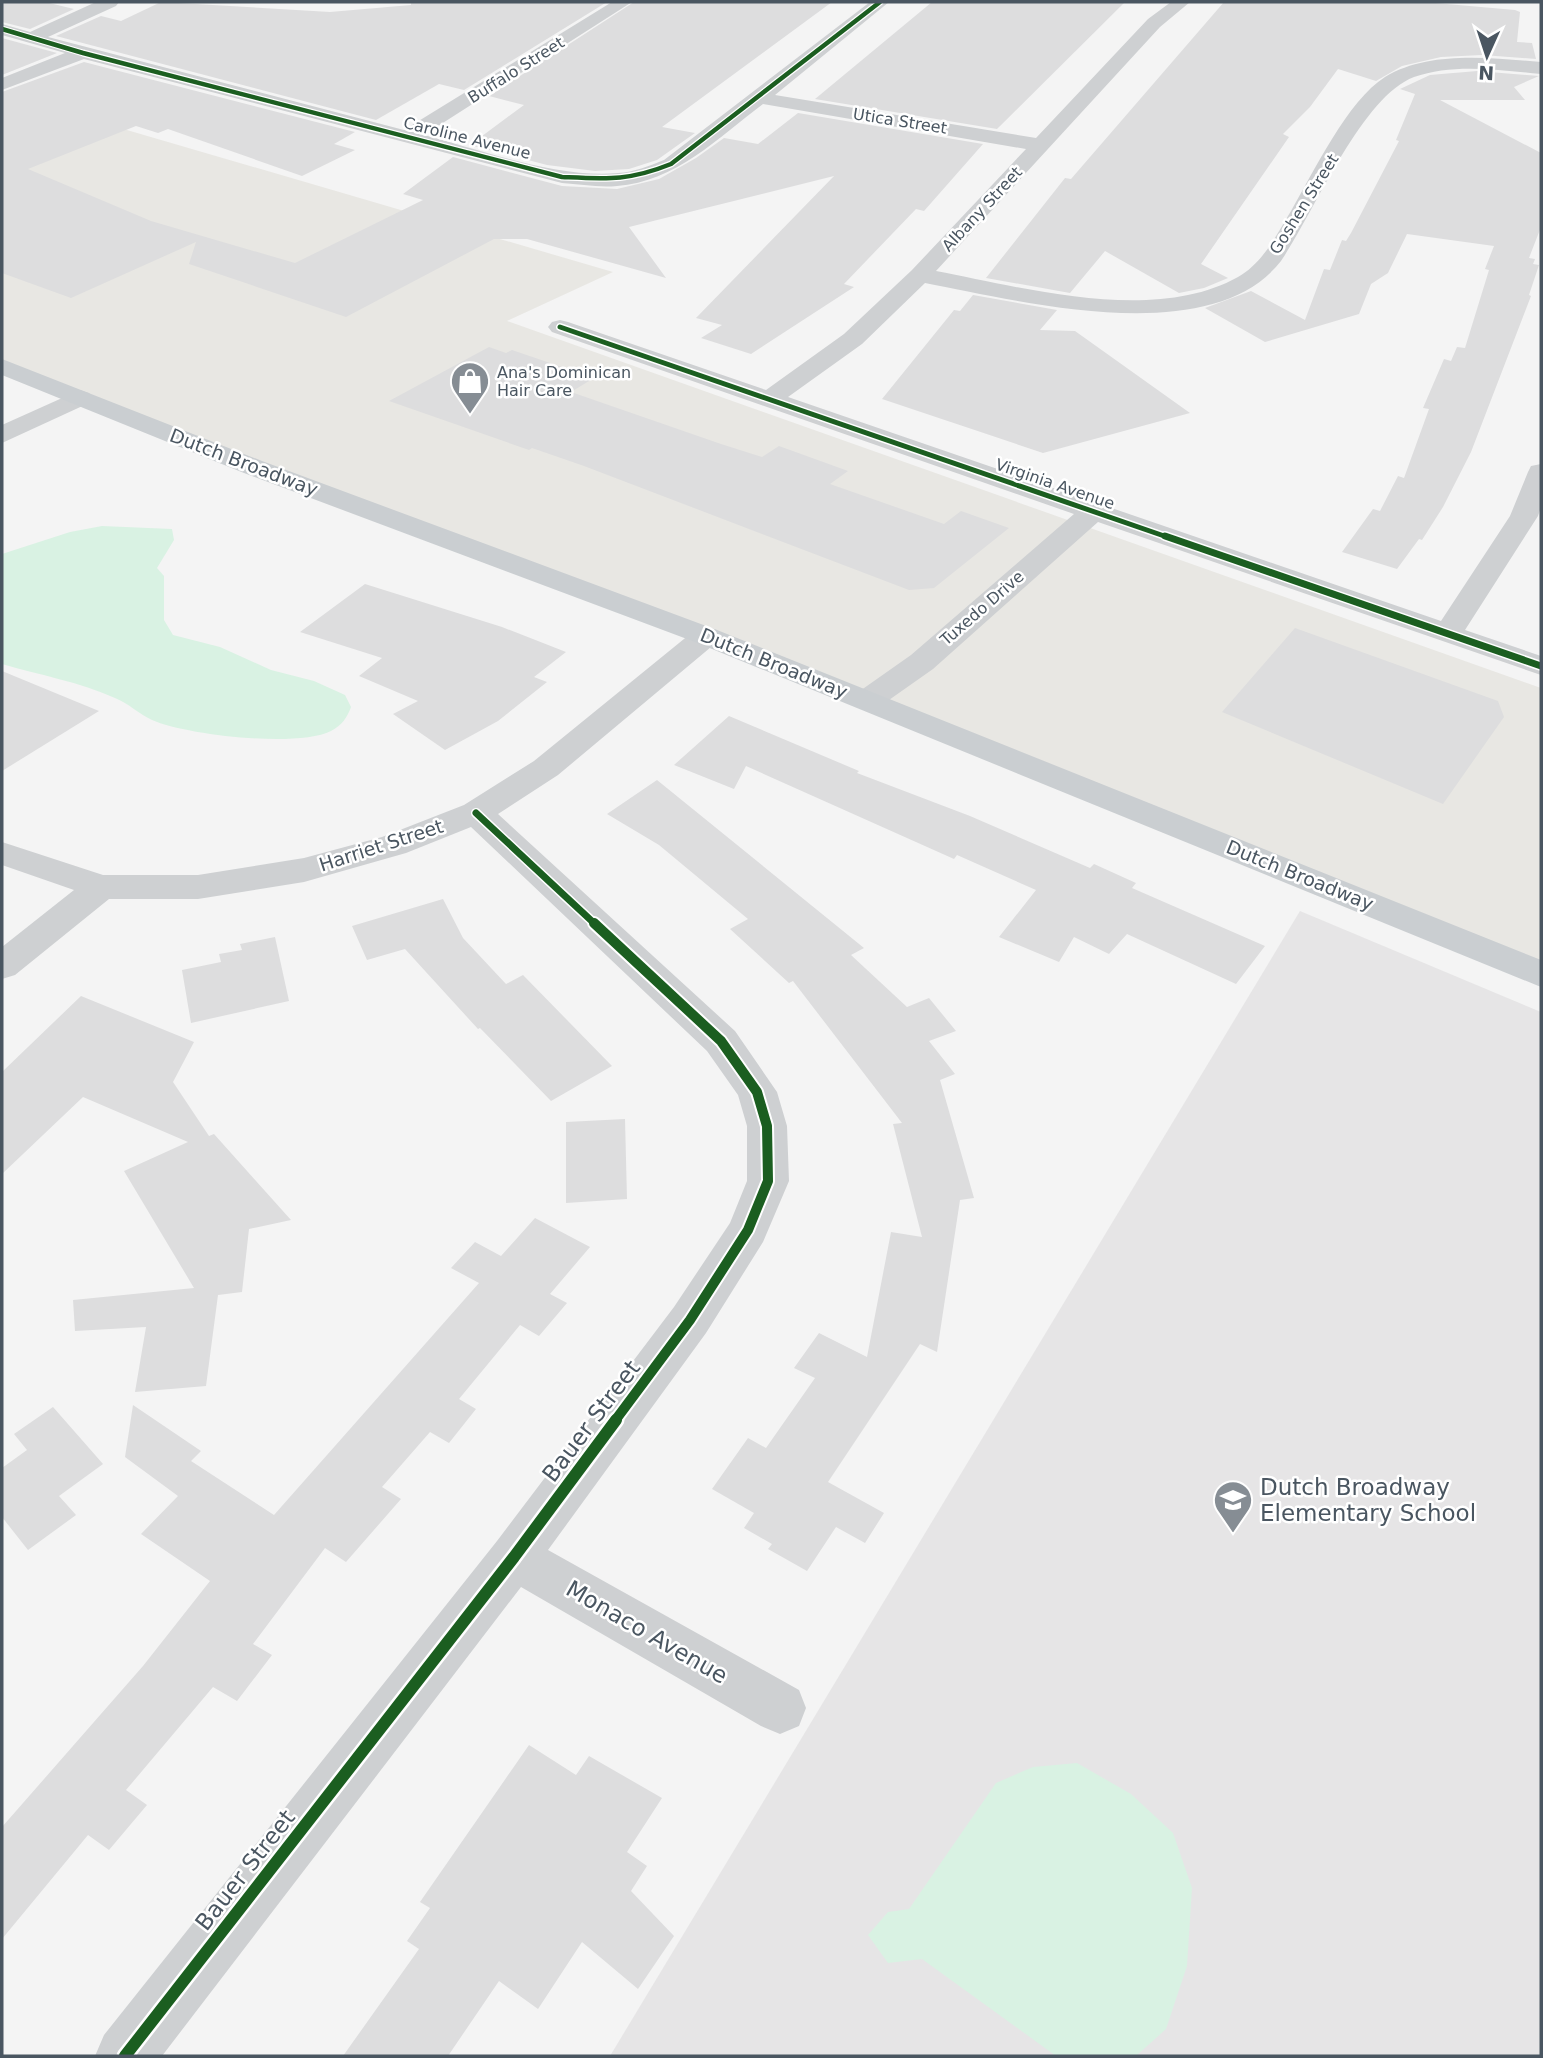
<svg xmlns="http://www.w3.org/2000/svg" width="1543" height="2058" font-family="'DejaVu Sans',sans-serif">
	<style>
		.commercial { fill: #e8e7e3 }
		.education { fill: #e6e5e6 }
		.green { fill: #d9f2e3 }
		.building { fill: #ddddde }
		.lines { fill: none; stroke-linecap: round; stroke-linejoin: round }
		.minor { fill: #ced0d2; fill-rule: evenodd }
		.major { fill: #caced1; fill-rule: evenodd }
		.cycleway-far4-casing { stroke: #fff; stroke-width: 7 }
		.cycleway-far3-casing { stroke: #fff; stroke-width: 8 }
		.cycleway-far2-casing { stroke: #fff; stroke-width: 10 }
		.cycleway-far1-casing { stroke: #fff; stroke-width: 14 }
		.cycleway-casing { stroke: #fff; stroke-width: 17 }
		.cycleway-far4 { stroke: #1b5e20; stroke-width: 4.5 }
		.cycleway-far3 { stroke: #1b5e20; stroke-width: 5 }
		.cycleway-far2 { stroke: #1b5e20; stroke-width: 7 }
		.cycleway-far1 { stroke: #1b5e20; stroke-width: 10 }
		.cycleway { stroke: #1b5e20; stroke-width: 12 }
		.labels { text-anchor: middle; dominant-baseline: central; stroke-width: 5; stroke-linejoin: round; paint-order: stroke }
		.far-street-label { font-size: 16px; fill: #4a5661; stroke: #fff }
		.far-poi-label { font-size: 16px; fill: #4a5661; stroke: #fff; text-anchor: start }
		.street-label { font-size: 19px; fill: #4a5661; stroke: #fff }
		.near-street-label { font-size: 23px; fill: #4a5661; stroke: #fff }
		.near-poi-label { font-size: 23px; fill: #4a5661; stroke: #fff; text-anchor: start }
	</style>
	<rect width="100%" height="100%" fill="#f4f4f4"/>
	<!-- commercial -->
	<path class="commercial" d="M79,116L613,272L507,321L1541,688V966L954,726L182,432L2,361V147Z"/>
	<!-- education -->
	<path class="education" d="M1300,911L1541,1012V2056H610Z"/>
	<!-- green -->
	<g class="green">
		<path d="M102,526L172,529L174,540L157,568L164,576V620L173,635L220,647L271,670L314,681L345,695L351,707C347,718 342,725 331,731C297,748 186,735 152,720C139,714 128,703 115,698C80,682 39,675 2,664V554L70,532Z"/>
		<path d="M1077,1763L1131,1794L1173,1833L1192,1888L1187,1966L1166,2029L1136,2056H1056L922,1959L888,1963L868,1935L888,1912L909,1909L996,1783L1033,1767Z"/>
	</g>
	<!-- building -->
	<g class="building">
		<path d="M2,2H45L74,9L30,29L2,22Z"/>
		<path d="M161,2L330,12L411,5V2H607L464,90L439,84L376,120L56,36L101,16L121,21Z"/>
		<path d="M634,2H832L662,127L695,133L657,160L629,169L595,171L547,165L470,145L524,105L489,96Z"/>
		<path d="M932,2H1125L997,129L815,99Z"/>
		<path d="M1224,2H1424L1515,10L1520,12L1517,42L1532,43L1536,59L1482,55L1441,57L1402,66L1376,81L1338,69L1310,107L1283,134L1289,137L1201,264L1228,278L1204,288L1179,293L1105,251L1070,293L986,278L1065,178L1071,179Z"/>
		<path d="M2,38L57,53L2,75Z"/>
		<path d="M84,62L355,132L334,144L355,150L302,176L168,129L158,133L136,126L28,169L151,221L295,263L423,200L403,194L453,157L562,186L617,189L659,179L696,158L724,138L758,144L798,113L983,144L924,211L916,209L844,284L854,287L751,354L701,338L722,325L696,318L834,176L629,227L666,278L527,239H494L346,317L189,264L196,242L71,298L2,273V92Z"/>
		<path d="M1477,71L1539,76L1514,87L1525,100H1440L1541,153V227L1529,258L1535,259L1533,264L1539,265L1529,295L1531,296L1471,452L1443,507L1422,540L1419,539L1397,569L1342,552L1373,509L1380,511L1398,476L1404,478L1429,409L1423,408L1444,359L1451,361L1457,347L1465,348L1489,270L1485,269L1494,246L1407,234L1388,273L1371,284L1359,314L1265,342L1205,308L1251,291L1305,320L1324,269L1330,270L1342,240L1346,241L1351,233L1399,141L1396,140L1415,94L1400,89L1430,75Z"/>
		<path d="M973,295L1057,310L1040,330L1075,331L1190,413L1043,453L882,399L954,310L960,311Z"/>
		<path d="M489,347L506,353L512,350L594,378L571,392L721,444L762,457L779,446L848,471L830,484L944,524L961,511L1009,528L934,588L909,590L584,466L532,448L529,450L389,401Z"/>
		<path d="M365,584L502,627L566,652L534,677L547,682L498,721L445,750L393,714L418,701L359,676L382,658L300,632Z"/>
		<path d="M1295,628L1498,701L1504,717L1443,804L1222,712Z"/>
		<path d="M2,671L99,711L2,771Z"/>
		<path d="M729,716L859,771L857,773L970,816L1090,868L1094,864L1136,883L1132,888L1265,946L1236,984L1127,934L1109,954L1074,937L1059,962L999,937L1036,890L957,855L954,859L746,766L734,789L674,765Z"/>
		<path d="M657,780L864,948L851,955L907,1007L929,998L956,1031L929,1041L955,1074L940,1080L974,1198L960,1200L937,1352L920,1344L828,1482L884,1513L865,1543L836,1527L807,1571L768,1549L772,1544L744,1528L754,1513L712,1489L748,1438L766,1448L815,1378L794,1368L819,1333L867,1357L891,1232L922,1237L893,1124L902,1123L793,981L789,983L730,929L748,919L659,845L607,814Z"/>
		<path d="M443,899L463,938L506,984L523,975L612,1066L551,1101L480,1028L478,1029L405,949L367,960L352,926Z"/>
		<path d="M275,937L289,1001L191,1023L182,970L221,962L219,954L242,950L240,944Z"/>
		<path d="M81,996L194,1042L173,1082L209,1136L214,1134L291,1220L249,1229L242,1292L218,1295L206,1386L135,1392L146,1327L75,1331L73,1300L194,1288L124,1171L188,1142L83,1097L2,1174V1072Z"/>
		<path d="M625,1119L627,1199L566,1203V1122Z"/>
		<path d="M535,1218L590,1247L550,1294L567,1303L539,1336L520,1325L459,1399L476,1409L449,1443L430,1432L382,1487L401,1499L346,1562L325,1548L253,1644L272,1655L237,1701L213,1687L126,1790L147,1805L109,1850L88,1835L2,1939V1827L143,1666L210,1581L141,1534L178,1496L125,1457L133,1405L201,1451L191,1461L274,1515L479,1283L451,1268L475,1242L501,1256Z"/>
		<path d="M53,1407L103,1464L59,1496L76,1515L28,1550L2,1517V1468L27,1450L14,1434Z"/>
		<path d="M529,1745L576,1775L589,1756L662,1798L627,1852L647,1866L631,1891L674,1936L638,1989L582,1942L538,2009L499,1981L448,2056H343L419,1949L407,1941L430,1908L420,1902Z"/>
	</g>
	<g class="lines">
		<!-- minor -->
		<g class="minor">
			<path d="M96,2H119L116,6L48,37L404,130L612,2H632L424,135C481,150 560,179 618,173C634,172 649,166 664,160L870,2H889L775,95L1036,138L1148,19L1171,2H1190L1160,27L936,271C1025,288 1154,324 1238,277C1263,263 1277,234 1291,211C1313,173 1348,100 1385,77C1429,50 1492,58 1541,62V74C1500,70 1453,63 1414,77C1361,97 1314,213 1281,261C1211,351 1020,301 925,283L862,344L788,397L1441,621L1510,516L1528,472L1531,466L1541,464V507L1538,516L1465,630L1541,656V675L1098,522L933,669L879,707L868,710L857,707L852,700L857,693L911,655L1074,514L552,332L548,327L552,322L560,320L568,322L766,390L844,334L912,270L1026,149L763,104C718,138 675,182 617,186C599,188 580,184 562,183L84,59L2,90V78L65,53L2,35V24L30,32Z"/>
			<path d="M80,390L89,393L93,398L89,403L2,443V425Z"/>
			<path d="M706,627L717,630L721,636L717,642L558,775L498,814L735,1031L777,1092L787,1126L789,1181L763,1242L706,1333L548,1550L799,1690L806,1708L799,1726L780,1734L761,1726L521,1587L162,2056H95L104,2035L497,1541L674,1307L730,1223L747,1181V1126L738,1095L707,1051L471,827L406,853L304,882L198,899H109L15,975L2,979V947L74,890L2,865V842L103,875H198L304,858L382,837L464,805L534,761L695,630Z"/>
		</g>
		<!-- major -->
		<path class="major" d="M2,359L262,461L717,630L1541,960V987L695,642L244,473L2,375Z"/>
		<!-- cycleway-far4 casing -->
		<g class="cycleway-far4-casing">
			<path id="cycleway-far4" d="M2,29L83,53L562,177C607,179 629,181 671,164L880,2"/>
		</g>
		<!-- cycleway-far3 casing -->
		<g class="cycleway-far3-casing">
			<path id="cycleway-far3" d="M560,327L1170,538"/>
		</g>
		<!-- cycleway-far2 casing -->
		<g class="cycleway-far2-casing">
			<g id="cycleway-far2">
				<path d="M1165,536L1541,666"/>
				<path d="M476,813L596,925"/>
			</g>
		</g>
		<!-- cycleway-far1 casing -->
		<g class="cycleway-far1-casing">
			<path id="cycleway-far1" d="M594,923L721,1041L757,1092L767,1126L768,1181L748,1230L690,1320L614,1422"/>
		</g>
		<!-- cycleway casing -->
		<g class="cycleway-casing">
			<path id="cycleway" d="M125,2056L514,1557L616,1420"/>
		</g>
		<!-- cycleway-far4 -->
		<use href="#cycleway-far4" class="cycleway-far4"/>
		<!-- cycleway-far3 -->
		<use href="#cycleway-far3" class="cycleway-far3"/>
		<!-- cycleway-far2 -->
		<use href="#cycleway-far2" class="cycleway-far2"/>
		<!-- cycleway-far1 -->
		<use href="#cycleway-far1" class="cycleway-far1"/>
		<!-- cycleway -->
		<use href="#cycleway" class="cycleway"/>
	</g>
	<!-- icons -->
	<defs>
		<g id="shop-pin" transform="scale(2.0125)"><path d="M0 17L-7.5 6A9.5 9.5 0 1 1 7.5 6Z" fill="#868d94" stroke="#fff"/><path d="M-5-2.5h2.3a2.7 3.5 0 0 1 5.4 0H5L5.5 6h-11ZM-1.5-2.5h3a1.5 2.3 0 0 0-3 0Z" fill="#fff"/></g>
		<g id="school-pin" transform="scale(2.0125)"><path d="M0 17L-7.5 6A9.5 9.5 0 1 1 7.5 6Z" fill="#868d94" stroke="#fff"/><path d="M0-5L7-2L0 1L-7-2ZM-4 1L0 2.5L4 1V4Q0 6-4 4Z" fill="#fff"/></g>
	</defs>
	<g fill-rule="evenodd">
		<use href="#shop-pin" x="470" y="381"/>
		<use href="#school-pin" x="1233" y="1500"/>
	</g>
	<g class="labels">
		<!-- far-street labels -->
		<g class="far-street-label">
			<text transform="translate(516 70) rotate(-32)">Buffalo Street</text>
			<text transform="translate(900 121) rotate(9)">Utica Street</text>
			<text transform="translate(467 138) rotate(14)">Caroline Avenue</text>
			<text transform="translate(1304 204) rotate(-58)">Goshen Street</text>
			<text transform="translate(982 209) rotate(-47)">Albany Street</text>
			<text transform="translate(1055 484) rotate(19)">Virginia Avenue</text>
			<text transform="translate(982 608) rotate(-41)">Tuxedo Drive</text>
		</g>
		<!-- far-poi labels -->
		<g class="far-poi-label">
			<text x="497" y="372">Ana's Dominican<tspan x="497" dy="18">Hair Care</tspan></text>
		</g>
		<!-- street labels -->
		<g class="street-label">
			<text transform="translate(244 462) rotate(21)">Dutch Broadway</text>
			<text transform="translate(774 663) rotate(22)">Dutch Broadway</text>
			<text transform="translate(381 845) rotate(-18)">Harriet Street</text>
			<text transform="translate(1300 875) rotate(22)">Dutch Broadway</text>
		</g>
		<!-- near-street labels -->
		<g class="near-street-label">
			<text transform="translate(591 1421) rotate(-53)">Bauer Street</text>
			<text transform="translate(647 1632) rotate(30)">Monaco Avenue</text>
			<text transform="translate(245 1870) rotate(-52)">Bauer Street</text>
		</g>
		<!-- near-poi labels -->
		<g class="near-poi-label">
			<text x="1260" y="1487">Dutch Broadway<tspan x="1260" dy="26">Elementary School</tspan></text>
		</g>
	</g>
	<!-- border -->
	<rect width="1543" height="2058" fill="none" stroke="#4a5661" stroke-width="7"/>
	<!-- north arrow -->
	<g transform="translate(1487 56) rotate(183)" stroke="#ffffff" stroke-width="5" paint-order="stroke">
	<path d="M0-5L12 26L0 18L-12 26Z" fill="#4a5661"/>
	<text y="-10" font-size="19" font-weight="bold" text-anchor="middle" fill="#4a5661">N</text>
	</g>
</svg>
